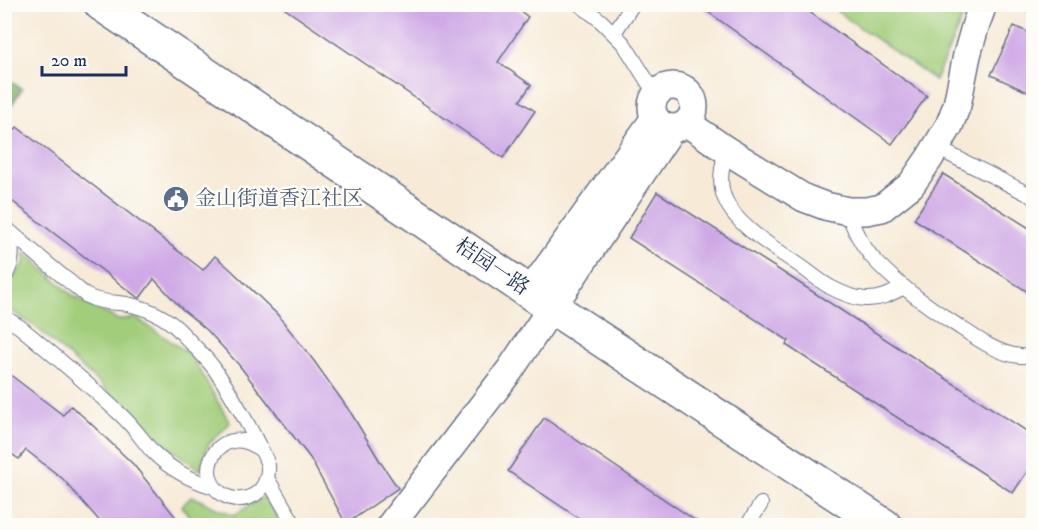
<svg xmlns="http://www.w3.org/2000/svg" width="1038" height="530" font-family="'IM FELL DW Pica','Noto Serif SC',serif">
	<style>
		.green { fill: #a2cd7a; stroke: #5e7e6c; stroke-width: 1.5 }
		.forest { fill: #81b06a; stroke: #4e7064; stroke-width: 1.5 }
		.building { fill: #cfa9e6 }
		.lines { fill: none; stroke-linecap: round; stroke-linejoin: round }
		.service-casing { stroke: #687189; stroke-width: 16 }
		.minor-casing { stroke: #687189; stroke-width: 30 }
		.tertiary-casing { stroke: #687189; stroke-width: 36 }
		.service { stroke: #fff; stroke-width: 14 }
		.minor { stroke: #fff; stroke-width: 27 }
		.tertiary { stroke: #fff; stroke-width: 33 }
		.labels { text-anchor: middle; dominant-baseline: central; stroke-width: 5; stroke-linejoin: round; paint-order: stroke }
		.service-label { font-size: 21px; fill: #4e5e75; stroke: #fdfcf7; text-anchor: start }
		.street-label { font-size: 21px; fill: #1b2f5e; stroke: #fdfcf7 }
	</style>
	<rect width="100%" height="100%" fill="#fdfcf7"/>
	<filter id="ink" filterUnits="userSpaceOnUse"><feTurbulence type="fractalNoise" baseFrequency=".0167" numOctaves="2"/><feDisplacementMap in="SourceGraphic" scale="12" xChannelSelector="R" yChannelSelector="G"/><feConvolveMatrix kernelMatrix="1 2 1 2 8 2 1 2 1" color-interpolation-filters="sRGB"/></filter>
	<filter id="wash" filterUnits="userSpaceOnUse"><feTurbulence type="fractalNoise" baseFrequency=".008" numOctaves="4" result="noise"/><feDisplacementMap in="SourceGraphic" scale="24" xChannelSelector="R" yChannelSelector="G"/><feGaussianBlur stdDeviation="1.35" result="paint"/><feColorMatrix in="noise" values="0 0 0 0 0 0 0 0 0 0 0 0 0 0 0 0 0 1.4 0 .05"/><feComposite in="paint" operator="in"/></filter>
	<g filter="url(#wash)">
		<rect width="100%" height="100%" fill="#f7ebd8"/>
		<!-- green -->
		<g class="green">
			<path d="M828,5H968L935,80Z"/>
			<path d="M25,252L73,296L118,320L136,318L191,355L230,423L208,445L200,470L143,429L100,384L38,329L5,306L4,289L10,284L24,263Z"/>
			<path d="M192,496L214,507L234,515L265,496L282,525H195L182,506Z"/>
		</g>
		<!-- forest -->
		<path class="forest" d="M5,78L22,89L5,115Z"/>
		<g id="blocks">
			<!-- building -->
			<g class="building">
				<path d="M278,4H511L528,17L498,62L531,85L520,101L535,111L503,158Z"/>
				<path d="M697,4H798L927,96L892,144Z"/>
				<path d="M1014,26L1034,35V95L991,75Z"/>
				<path d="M17,127L203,270L215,256L230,269L277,314L314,361L351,413L381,463L398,488L346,524L310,458L239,365L207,330L183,310L154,279L140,298L137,297L4,195V143Z"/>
				<path d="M943,174L1034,231V296L914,219Z"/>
				<path d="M657,192L787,275L1034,436V461L1013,493L786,345L789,341L629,238Z"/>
				<path d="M4,370L63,415L71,406L86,419L133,464L182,525H103L63,479L26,450L19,459L4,449Z"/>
				<path d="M544,418L702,525H589L508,471Z"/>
			</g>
		</g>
	</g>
	<g filter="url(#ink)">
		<use href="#blocks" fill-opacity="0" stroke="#687189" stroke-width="1.5"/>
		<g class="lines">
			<!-- service casing -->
			<g class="service-casing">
				<g id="service">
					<path d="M579,4L600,20L624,44L656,95"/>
					<path d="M1029,4L1034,7"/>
					<path d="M614,33L633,4"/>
					<path d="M937,148L1034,197"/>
					<path d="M726,150C722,166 718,183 725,199C736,226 773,247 796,263C808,271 818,280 830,287C841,293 853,298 865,299C880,300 891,294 904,287"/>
					<path d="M848,211C852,227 860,242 871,256C896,284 926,305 958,326C976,338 998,354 1020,356C1025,357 1029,355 1034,354"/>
					<path d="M7,229C26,245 46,263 66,279C73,284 80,291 87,296C100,303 113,302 127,304C146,308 165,316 179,330C190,342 203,354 213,367C229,389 242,413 255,438C259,447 266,456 268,466C269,478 263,491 252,496C243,501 231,500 222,494C190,472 223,419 261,450"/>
					<path d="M4,278C15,262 13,245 7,228"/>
					<path d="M4,317L20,327C54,355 88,384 121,415C133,426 141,438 151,450C168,468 190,480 214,487"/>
					<path d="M267,478L295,526"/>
					<path d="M747,526L761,504"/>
				</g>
			</g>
			<!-- minor casing -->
			<g class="minor-casing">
				<g id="minor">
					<circle cx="673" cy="107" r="21"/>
					<path d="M687,123L726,150L804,198L825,206L848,211H866L882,208L911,185L929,159L949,126L957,105L967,55L975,27L983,4"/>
					<path d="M530,292L655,118"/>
					<path d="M390,526L510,370L672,128"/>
				</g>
			</g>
			<!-- tertiary casing -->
			<g class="tertiary-casing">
				<path id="tertiary" d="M101,4L553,308L885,526"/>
			</g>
			<!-- service -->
			<use href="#service" class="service"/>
			<!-- minor -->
			<use href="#minor" class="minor"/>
			<!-- tertiary -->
			<use href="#tertiary" class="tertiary"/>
		</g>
	</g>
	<!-- icons -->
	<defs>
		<g id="civic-disc" transform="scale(1.35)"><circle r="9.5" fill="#5c6f8a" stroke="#fdfcf7"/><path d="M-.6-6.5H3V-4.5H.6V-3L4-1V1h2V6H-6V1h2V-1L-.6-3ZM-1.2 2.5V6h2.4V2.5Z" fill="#fff"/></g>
	</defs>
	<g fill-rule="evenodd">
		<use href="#civic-disc" x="176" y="199"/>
	</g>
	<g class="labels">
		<!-- service labels -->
		<g class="service-label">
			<text x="195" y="199">金山街道香江社区</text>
		</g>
		<!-- street labels -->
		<g class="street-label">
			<text transform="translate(492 267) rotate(34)">桔园一路</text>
		</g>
	</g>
	<!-- margin -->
	<rect width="1038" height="530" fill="none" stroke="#fdfcf7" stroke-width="24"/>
	<!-- scale -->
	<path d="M42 66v9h84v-9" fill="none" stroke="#1b2f5e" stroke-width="3"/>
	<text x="51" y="66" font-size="18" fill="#1b2f5e" stroke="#fdfcf7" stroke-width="4.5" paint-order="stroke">20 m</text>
</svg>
